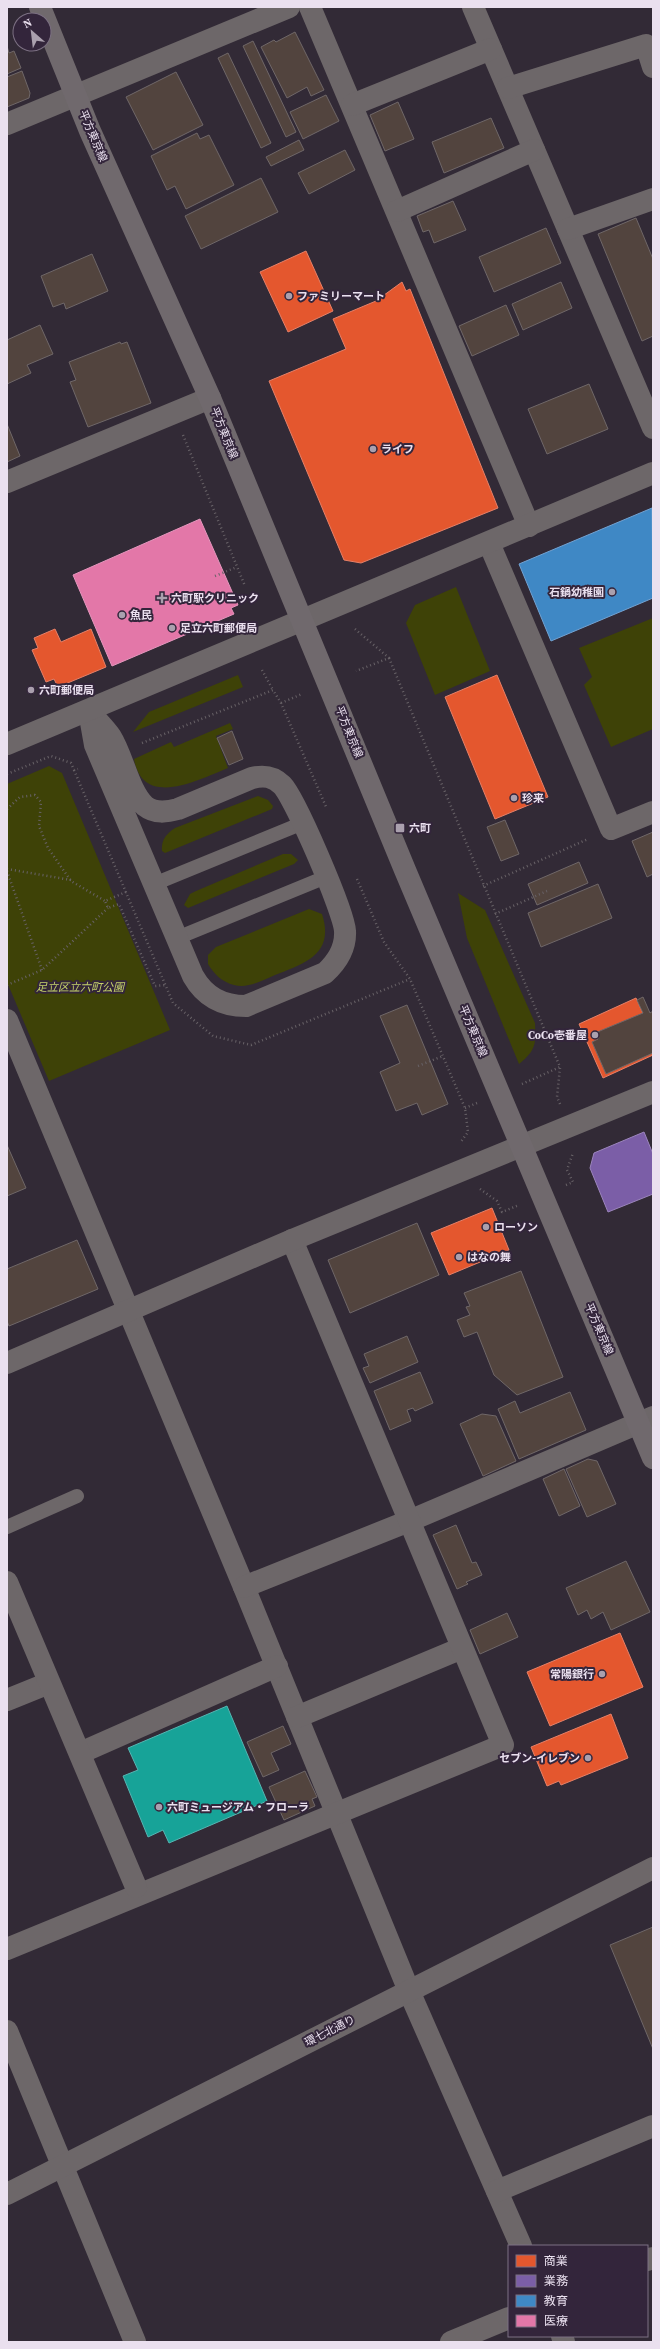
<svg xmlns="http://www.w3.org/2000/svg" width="660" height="2349" font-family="'Source Serif 4','Noto Sans JP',serif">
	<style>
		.green { fill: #3e4207 }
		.shops { fill: #e4572e; stroke: #e68068 }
		.offices { fill: #7b5ea7; stroke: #9c85bd }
		.schools { fill: #3f88c5; stroke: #72a2d2 }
		.health { fill: #e377a8; stroke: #e596bd }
		.public { fill: #17a398; stroke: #56b5b2 }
		.building { fill: #52443e; stroke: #6f6768 }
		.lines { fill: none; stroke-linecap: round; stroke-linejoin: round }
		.path { stroke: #686267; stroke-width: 2.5; stroke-dasharray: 1 3; stroke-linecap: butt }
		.service { stroke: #6d6769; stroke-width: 14 }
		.minor { stroke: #6d6769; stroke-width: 22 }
		.tertiary { stroke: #6d6769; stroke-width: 22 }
		.secondary { stroke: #70696d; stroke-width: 22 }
		.poi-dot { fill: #aaa0ae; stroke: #33253b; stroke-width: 1.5 }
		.labels { text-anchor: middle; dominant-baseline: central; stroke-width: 4; stroke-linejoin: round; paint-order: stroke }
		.street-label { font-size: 11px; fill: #eae0ef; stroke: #33253b }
		.poi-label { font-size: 11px; font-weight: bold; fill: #eae0ef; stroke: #33253b; text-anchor: start }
		.park-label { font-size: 11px; font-style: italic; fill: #c5d269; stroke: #33253b }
	</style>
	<rect width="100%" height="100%" fill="#322a36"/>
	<!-- green -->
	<g class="green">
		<path d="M456,587L490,671L435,695L406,623L415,605Z"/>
		<path d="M653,618V729L611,747L584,685L592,677L579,648Z"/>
		<path d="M238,675L243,687L133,732L149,712Z"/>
		<path d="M230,723L233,729L216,736L228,768C200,779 143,810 134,759L171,742L174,747Z"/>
		<path d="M49,766L62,773L170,1030L49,1081L7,982V784Z"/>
		<path d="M258,796L268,800L273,806L272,809L165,853L162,851C161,840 166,834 175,828Z"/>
		<path d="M283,854H291L298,860L294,864L188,908L184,905L190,894L196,891Z"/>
		<path d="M458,893L485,910L535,1023C536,1044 536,1050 519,1064L467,938Z"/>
		<path d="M309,909L322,914C335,954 305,963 275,975C263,980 248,989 234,985C222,982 214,974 208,964V955L216,947Z"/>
	</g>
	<!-- shops -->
	<g class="shops">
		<path d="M306,251L333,311L288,332L260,272Z"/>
		<path d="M402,282L406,291L410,289L498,508L361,563L344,560L269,381L346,349L333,319L376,301Z"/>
		<path d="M55,629L61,642L91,629L106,667L58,687L54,679L46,682L32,650L38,648L34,638Z"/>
		<path d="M497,675L548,797L495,819L445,697Z"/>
		<path d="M636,998L653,1036V1055L603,1078L579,1024Z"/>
		<path d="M492,1208L509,1250L449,1275L431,1233Z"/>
		<path d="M620,1633L643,1687L550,1726L527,1672Z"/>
		<path d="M611,1714L628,1758L561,1785L559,1781L547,1786L531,1747Z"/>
	</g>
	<!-- offices -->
	<path class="offices" d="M644,1132L653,1154V1194L608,1212L590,1168L594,1153Z"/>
	<!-- schools -->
	<path class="schools" d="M652,508L653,598L551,641L519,564Z"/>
	<!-- health -->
	<path class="health" d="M200,519L238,605L231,608L234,614L112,666L73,575Z"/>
	<!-- public -->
	<path class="public" d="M227,1706L267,1801L169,1843L163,1830L148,1837L123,1776L138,1770L128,1748Z"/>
	<!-- building -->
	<g class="building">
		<path d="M295,32L324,90L311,96L307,87L287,98L261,47L274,40L276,42Z"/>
		<path d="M253,41L296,132L286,137L243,46Z"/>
		<path d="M7,46L9,53L14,51L21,68L7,74Z"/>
		<path d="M228,53L271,143L261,148L218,58Z"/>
		<path d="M22,71L30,93L29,98L7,107V77Z"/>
		<path d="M176,72L203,125L153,150L126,97Z"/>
		<path d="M326,95L339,121L303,139L290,112Z"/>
		<path d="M398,102L414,139L385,151L370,115Z"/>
		<path d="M491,118L504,148L444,173L432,142Z"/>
		<path d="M197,133L200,139L209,135L234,185L186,209L175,186L167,190L151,156Z"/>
		<path d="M299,140L304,150L271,166L266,157Z"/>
		<path d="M345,150L355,170L309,194L298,173Z"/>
		<path d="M261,178L278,212L201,249L185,216Z"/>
		<path d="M453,201L466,230L434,243L429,230L423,232L417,216Z"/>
		<path d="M636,218L653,259V336L642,341L598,234Z"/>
		<path d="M546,228L561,263L494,292L479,257Z"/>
		<path d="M92,254L108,291L66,309L64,303L53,307L41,276Z"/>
		<path d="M561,282L572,308L523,330L512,304Z"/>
		<path d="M506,305L519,335L472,356L459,326Z"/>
		<path d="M40,325L53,354L27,365L31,373L7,384V340Z"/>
		<path d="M120,342L121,344L127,342L151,403L88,427L70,382L76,380L69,362Z"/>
		<path d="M589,384L608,429L547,454L528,409Z"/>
		<path d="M7,424L20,456L7,462Z"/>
		<path d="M232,731L243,759L229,765L217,738Z"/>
		<path d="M505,820L519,854L501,861L487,827Z"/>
		<path d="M653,832V874L647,877L632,841Z"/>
		<path d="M579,862L588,883L537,905L528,884Z"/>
		<path d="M598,884L612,918L541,947L528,913Z"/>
		<path d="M643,997L650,1013L653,1011V1053L606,1074L592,1042L598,1039L595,1033L643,1013L637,1000Z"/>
		<path d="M407,1005L448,1104L422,1115L417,1103L396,1111L380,1072L400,1063L380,1016Z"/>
		<path d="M7,1145L26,1188L7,1196Z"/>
		<path d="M417,1223L439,1275L350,1313L328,1260Z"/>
		<path d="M77,1240L98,1289L9,1326L7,1321V1269Z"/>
		<path d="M521,1271L563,1377L517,1395L494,1375L477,1332L464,1337L457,1320L470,1315L466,1307L470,1306L464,1293Z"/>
		<path d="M407,1336L418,1362L370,1383L363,1368L369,1366L364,1354Z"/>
		<path d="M420,1372L433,1403L415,1411L413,1408L407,1410L411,1421L390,1430L374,1391Z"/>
		<path d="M570,1392L586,1430L519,1459L498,1409L515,1401L520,1413Z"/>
		<path d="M482,1414L496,1416L516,1461L483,1476L460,1424Z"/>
		<path d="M588,1459L597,1461L616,1504L587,1517L566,1469Z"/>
		<path d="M564,1469L580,1506L559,1516L543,1479Z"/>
		<path d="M456,1525L472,1563L476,1562L482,1575L466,1582L468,1584L457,1589L433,1535Z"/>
		<path d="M626,1561L650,1612L611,1630L603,1612L591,1619L587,1610L578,1615L566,1588Z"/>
		<path d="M507,1613L518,1637L480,1654L470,1630Z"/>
		<path d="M283,1726L291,1744L271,1753L279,1770L263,1777L247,1742Z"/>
		<path d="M305,1771L317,1797L312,1799L315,1806L284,1820L269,1787Z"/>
		<path d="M653,1927V2049L610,1945Z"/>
	</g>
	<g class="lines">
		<!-- path -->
		<g class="path">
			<path d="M183,435L245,586"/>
			<path d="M215,576L237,567"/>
			<path d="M355,629L389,658L356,671"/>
			<path d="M389,658L560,1067L522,1084"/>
			<path d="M262,670L273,690"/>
			<path d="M281,703L302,694"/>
			<path d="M142,743L273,690L281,703L327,809"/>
			<path d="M74,770L173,1003L213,1036L251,1045L410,979"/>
			<path d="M7,774L51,756L71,763L74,770L78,769"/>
			<path d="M7,809L20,797L35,795L41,802L39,826L48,848L71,881L105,901"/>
			<path d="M7,869L71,880"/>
			<path d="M7,871L42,970"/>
			<path d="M357,879L384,942L410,979L465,1108L468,1132L460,1143"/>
			<path d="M483,886L588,839"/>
			<path d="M126,892L105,901L108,908L119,904L155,986L166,985"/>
			<path d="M495,914L547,891"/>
			<path d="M7,985L42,970L108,908"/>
			<path d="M418,1066L443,1056"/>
			<path d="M560,1104L557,1097L560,1068"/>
			<path d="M465,1108L477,1103"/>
			<path d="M566,1185L573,1182L567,1170L573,1153"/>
			<path d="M480,1189L497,1201L502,1212L519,1205"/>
		</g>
		<!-- service -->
		<g class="service">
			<path d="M154,884L303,823"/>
			<path d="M177,938L326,877"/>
			<path d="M7,1527L77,1496"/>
		</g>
		<!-- minor -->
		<g class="minor">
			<path d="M310,7L529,526"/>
			<path d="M473,7L653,428"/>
			<path d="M508,88L646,45L653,67"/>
			<path d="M352,105L491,49"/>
			<path d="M7,124L289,7"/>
			<path d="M397,211L534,150"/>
			<path d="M568,229L653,199"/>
			<path d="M7,482L210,398"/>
			<path d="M489,543L611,829L653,812"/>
			<path d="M7,1020L244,1587L409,1991L521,2246"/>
			<path d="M244,1587L409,1521L653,1417"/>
			<path d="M7,1700L49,1683"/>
			<path d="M297,1717L462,1648"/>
			<path d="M80,1753L277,1666"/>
			<path d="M7,1949L503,1745L292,1240"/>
			<path d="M7,2031L135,2342"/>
			<path d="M497,2191L653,2126"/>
			<path d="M647,2260L653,2258"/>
			<path d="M562,2336L564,2342"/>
			<path d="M451,2342L509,2318"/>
		</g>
		<!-- tertiary -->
		<g class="tertiary">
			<path d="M89,711C96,720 105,728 111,737C123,756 129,792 145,806C155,814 167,812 178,809L252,778C264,775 273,776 282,785C295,798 344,912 345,931C346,949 337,962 325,973L246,1006C222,1006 205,997 193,976L95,745Z"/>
			<path d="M7,744L653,473"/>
			<path d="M7,1363L292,1240L653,1092"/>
			<path d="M7,1582L136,1887"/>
			<path d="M7,2194L653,1868"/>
		</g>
		<!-- secondary -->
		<path class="secondary" d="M40,7L90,131L210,398L405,870L653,1458"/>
	</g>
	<!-- markers -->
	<g class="poi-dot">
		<circle cx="289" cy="296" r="4"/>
		<circle cx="373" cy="449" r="4"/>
		<circle cx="612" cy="592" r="4"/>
		<path d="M160 592h4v4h4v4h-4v4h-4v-4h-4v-4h4z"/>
		<circle cx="122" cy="615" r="4"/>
		<circle cx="172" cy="628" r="4"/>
		<circle cx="31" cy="690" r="4"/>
		<circle cx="514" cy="798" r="4"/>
		<rect x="395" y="823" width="10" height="10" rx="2"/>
		<circle cx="595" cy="1035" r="4"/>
		<circle cx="486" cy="1227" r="4"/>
		<circle cx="459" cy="1257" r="4"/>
		<circle cx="602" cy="1674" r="4"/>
		<circle cx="588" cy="1758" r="4"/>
		<circle cx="159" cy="1807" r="4"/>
	</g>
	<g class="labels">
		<!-- street labels -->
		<g class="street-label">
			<text transform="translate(93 136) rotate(67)">平方東京線</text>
			<text transform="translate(224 433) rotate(68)">平方東京線</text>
			<text transform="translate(349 732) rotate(68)">平方東京線</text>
			<text transform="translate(473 1031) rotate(67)">平方東京線</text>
			<text transform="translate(599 1329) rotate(67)">平方東京線</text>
			<text transform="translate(330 2031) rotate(-27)">環七北通り</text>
		</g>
		<!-- poi labels -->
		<g class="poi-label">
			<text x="297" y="296">ファミリーマート</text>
			<text x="381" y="449">ライフ</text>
			<text x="604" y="592" text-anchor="end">石鍋幼稚園</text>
			<text x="171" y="598">六町駅クリニック</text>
			<text x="130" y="615">魚民</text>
			<text x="180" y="628">足立六町郵便局</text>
			<text x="39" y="690">六町郵便局</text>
			<text x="522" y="798">珍来</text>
			<text x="409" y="828">六町</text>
			<text x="587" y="1035" text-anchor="end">CoCo壱番屋</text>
			<text x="494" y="1227">ローソン</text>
			<text x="467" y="1257">はなの舞</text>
			<text x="594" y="1674" text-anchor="end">常陽銀行</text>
			<text x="580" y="1758" text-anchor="end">セブン-イレブン</text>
			<text x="167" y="1807">六町ミュージアム・フローラ</text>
		</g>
		<!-- park labels -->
		<g class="park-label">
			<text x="80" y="987">足立区立六町公園</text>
		</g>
	</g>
	<!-- border -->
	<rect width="660" height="2349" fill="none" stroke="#eae0ef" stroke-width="16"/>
	<!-- legend -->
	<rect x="508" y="2245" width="140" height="92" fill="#33253b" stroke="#7c7083"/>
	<rect x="516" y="2255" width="20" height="12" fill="#e4572e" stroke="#7c7083"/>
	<text x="544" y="2265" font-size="12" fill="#eae0ef">商業</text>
	<rect x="516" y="2275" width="20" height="12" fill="#7b5ea7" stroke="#7c7083"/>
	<text x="544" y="2285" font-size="12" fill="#eae0ef">業務</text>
	<rect x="516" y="2295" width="20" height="12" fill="#3f88c5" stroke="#7c7083"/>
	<text x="544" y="2305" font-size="12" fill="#eae0ef">教育</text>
	<rect x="516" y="2315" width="20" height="12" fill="#e377a8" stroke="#7c7083"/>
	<text x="544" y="2325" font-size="12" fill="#eae0ef">医療</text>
	<!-- north arrow -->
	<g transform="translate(32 32) rotate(332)"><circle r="19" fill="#33253b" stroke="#7c7083"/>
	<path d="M0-3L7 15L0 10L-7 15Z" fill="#aaa0ae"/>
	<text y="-6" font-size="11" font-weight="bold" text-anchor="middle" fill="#eae0ef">N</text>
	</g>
</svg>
